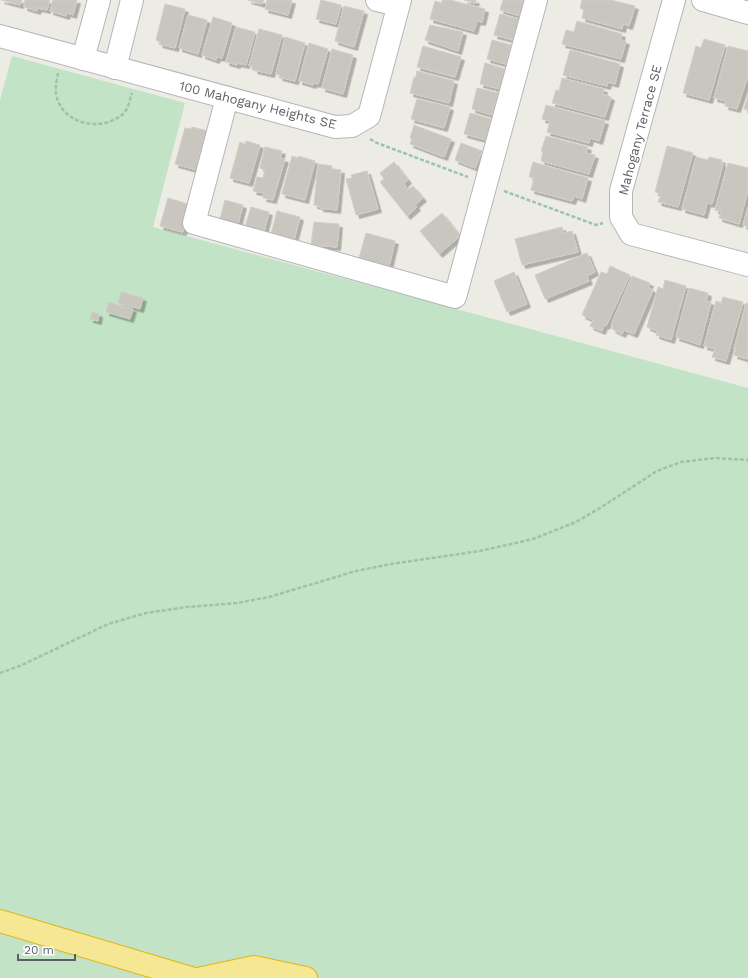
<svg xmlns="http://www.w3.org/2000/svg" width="748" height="978" font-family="'Work Sans',sans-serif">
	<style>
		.green { fill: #c2e3c6 }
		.building { fill: #c9c6c0; stroke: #d1cec3; filter: url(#shadow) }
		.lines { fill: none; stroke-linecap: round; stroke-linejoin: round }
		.minor-casing { stroke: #b4b5ba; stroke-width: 24 }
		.highway-casing { stroke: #e0b611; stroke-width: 24 }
		.path { stroke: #9cc3ab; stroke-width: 2.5; stroke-dasharray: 4 2; stroke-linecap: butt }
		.minor { stroke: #fff; stroke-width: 22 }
		.highway { stroke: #f5e793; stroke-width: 22 }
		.labels { text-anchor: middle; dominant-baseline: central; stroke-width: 4; stroke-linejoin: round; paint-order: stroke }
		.street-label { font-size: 13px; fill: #5c5e63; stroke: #fff }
	</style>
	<defs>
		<filter id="shadow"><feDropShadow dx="3.5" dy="3.5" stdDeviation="0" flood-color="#0004"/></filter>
	</defs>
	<rect width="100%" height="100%" fill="#edece4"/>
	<!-- green -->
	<path class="green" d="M12,56L185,103L153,227L748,388V978H0V100Z"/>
	<!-- building -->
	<g class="building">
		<path d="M1,0H22L20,5Z"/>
		<path d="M25,0H50L47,10L38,8L37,11L24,7Z"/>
		<path d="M53,0H77L73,15L67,13L66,16L50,11Z"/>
		<path d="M248,0H264L262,4Z"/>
		<path d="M267,0H292L288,15L265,9Z"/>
		<path d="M321,0L341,5L336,24L316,19Z"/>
		<path d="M442,0H450L485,9L482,22L477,21L474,31L430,19L435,1L442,3Z"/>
		<path d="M464,0H476L475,3Z"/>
		<path d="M503,0H525L520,16L500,10Z"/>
		<path d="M582,0H611L635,6L629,26L623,24L622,29L582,18L584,10L580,8Z"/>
		<path d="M165,4L185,9L175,48L159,44L160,42L156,40Z"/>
		<path d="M344,6L364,11L354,47L335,41Z"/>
		<path d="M500,14L519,19L513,40L494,35Z"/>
		<path d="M188,15L207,20L198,54L179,48Z"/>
		<path d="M213,17L232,23L222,58L217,57L216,60L202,55Z"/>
		<path d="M577,21L622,34L620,40L626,41L621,59L562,44L566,30L574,32Z"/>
		<path d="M430,25L463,32L458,51L425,40Z"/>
		<path d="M236,27L255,32L246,65L237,63V65L226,62Z"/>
		<path d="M259,29L282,35L271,74L254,70L255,68L249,66Z"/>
		<path d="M285,37L305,43L295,81L279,77L280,75L276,74Z"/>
		<path d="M704,39L725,45L709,100L683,93L696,46L701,48Z"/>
		<path d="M492,40L511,45L506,64L487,59Z"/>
		<path d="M309,43L328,49L318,84L313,83V85L299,81Z"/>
		<path d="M423,46L461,57L455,77L417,67Z"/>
		<path d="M728,46L748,51V76L737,109L725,106L726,101L714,98Z"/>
		<path d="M332,49L353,55L343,94L322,88Z"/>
		<path d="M570,50L620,64L615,84L608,82L607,86L563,75Z"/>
		<path d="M485,63L505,69L500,89L480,84Z"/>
		<path d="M417,71L454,81L449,103L410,93L414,77H416Z"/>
		<path d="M562,78L604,89L603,94L611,97L605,117L552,103L556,90L559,91Z"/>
		<path d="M477,88L498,93L492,115L472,109Z"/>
		<path d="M748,95V110L744,109Z"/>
		<path d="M417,99L450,107L444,128L411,119Z"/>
		<path d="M546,105L605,121L599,141L590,138L589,143L547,132L550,121L542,119Z"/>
		<path d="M470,113L491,119L486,140L464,134Z"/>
		<path d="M414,125L451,139L444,157L410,144L412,139L410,138Z"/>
		<path d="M192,127L208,131L197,170L175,164L185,128L191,129Z"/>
		<path d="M546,136L588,147L586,153L595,155L589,174L541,161L543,151H541Z"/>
		<path d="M246,141L260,145L249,183L230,178L240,142L245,144Z"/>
		<path d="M461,143L482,151L475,168L455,160Z"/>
		<path d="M667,146L693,153L678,207L658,202L661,194L655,192Z"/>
		<path d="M265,147L282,151L280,158L285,159L273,200L263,198L264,193L253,191L257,177L263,178L265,170L260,168Z"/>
		<path d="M292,156L298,158L299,156L315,161L305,200L282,194Z"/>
		<path d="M696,157L708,160L709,157L722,160L721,163L723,164L712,204L707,203L704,215L682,209Z"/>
		<path d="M394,162L408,180L404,184L408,190L413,186L423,198L415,205L417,207L407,216L380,182L384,179L380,173Z"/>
		<path d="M533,162L588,178L582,199L574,196L572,201L531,190L534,178L529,177Z"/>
		<path d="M728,163L748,168V190L739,224L719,218L721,212L715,210Z"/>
		<path d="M318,164L332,166V169L341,170L337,210L320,208V206L314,205Z"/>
		<path d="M367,171L378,209L356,215L346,179L352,178L351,175Z"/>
		<path d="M168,198L191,205L183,232L160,226Z"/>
		<path d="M225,200L243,205L238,224L220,219Z"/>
		<path d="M251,207L269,212L264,232L245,227Z"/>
		<path d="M748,207V227L743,225Z"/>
		<path d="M277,211L300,217L294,240L271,234Z"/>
		<path d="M442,213L460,236L439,254L420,231Z"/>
		<path d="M314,222L339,224L337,247L311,245Z"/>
		<path d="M562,227L564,233L572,231L578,252L522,265L515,239Z"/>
		<path d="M366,233L395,241L389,266L359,258Z"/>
		<path d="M587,253L595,272L587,276L589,281L545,299L535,275Z"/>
		<path d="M610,266L630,275L606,326L604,325L602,331L590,326L593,320L582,315L601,272L607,274Z"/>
		<path d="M514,272L527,304L507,312L494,281Z"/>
		<path d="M632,276L650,283L648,287L653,290L634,334L624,330L622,334L612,329L613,326L611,325Z"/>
		<path d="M665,280L686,286L671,340L656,335L657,331L647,327L658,287L663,289Z"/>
		<path d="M689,288L708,293L706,301L711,302L700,345L676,337Z"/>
		<path d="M121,292L143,298L140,309L118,303Z"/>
		<path d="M723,297L743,302L726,361L712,357L715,349L704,346L716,301L721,303Z"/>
		<path d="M108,302L133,309L130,319L106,312Z"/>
		<path d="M746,303L748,304L747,359L734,355L736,349H734Z"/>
		<path d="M92,312L99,314L98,321L90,319Z"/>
	</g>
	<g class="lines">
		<!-- minor casing -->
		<g class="minor-casing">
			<g id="minor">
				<path d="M377,0L398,5"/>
				<path d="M674,0L621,191V217L631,234L748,265"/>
				<path d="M703,0L748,13"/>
				<path d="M0,36L335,127L352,126L369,116L400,0"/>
				<path d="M83,59L99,0"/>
				<path d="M115,68L132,0"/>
				<path d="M227,98L194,223L455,297L536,0"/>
			</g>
		</g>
		<!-- highway casing -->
		<g class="highway-casing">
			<g id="highway">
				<path d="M0,921L191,978"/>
				<path d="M202,978L254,967L306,978"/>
			</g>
		</g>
		<!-- path -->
		<g class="path">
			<path d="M58,73C57,79 55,87 56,94C60,119 90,130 111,121C117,118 123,116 126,110C129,106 130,98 132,93"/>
			<path d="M370,139L377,143L468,177"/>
			<path d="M504,191L596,225L603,223"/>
			<path d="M0,673L22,665L108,624L146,613L187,607L237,603L269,597L356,571L391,564L480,551L533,539L576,522L600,508L657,471L681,462L715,458L748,460"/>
		</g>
		<!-- minor -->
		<use href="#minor" class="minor"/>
		<!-- highway -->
		<use href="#highway" class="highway"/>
	</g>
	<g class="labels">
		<!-- street labels -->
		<g class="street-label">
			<text transform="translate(258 105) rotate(14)">100 Mahogany Heights SE</text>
			<text transform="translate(640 130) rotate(-75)">Mahogany Terrace SE</text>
		</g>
	</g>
	<!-- scale -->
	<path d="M18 954v6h57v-6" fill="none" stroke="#5c5e63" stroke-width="2"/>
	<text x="24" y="954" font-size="12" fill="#5c5e63" stroke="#ffffff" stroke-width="3" paint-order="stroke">20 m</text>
</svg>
